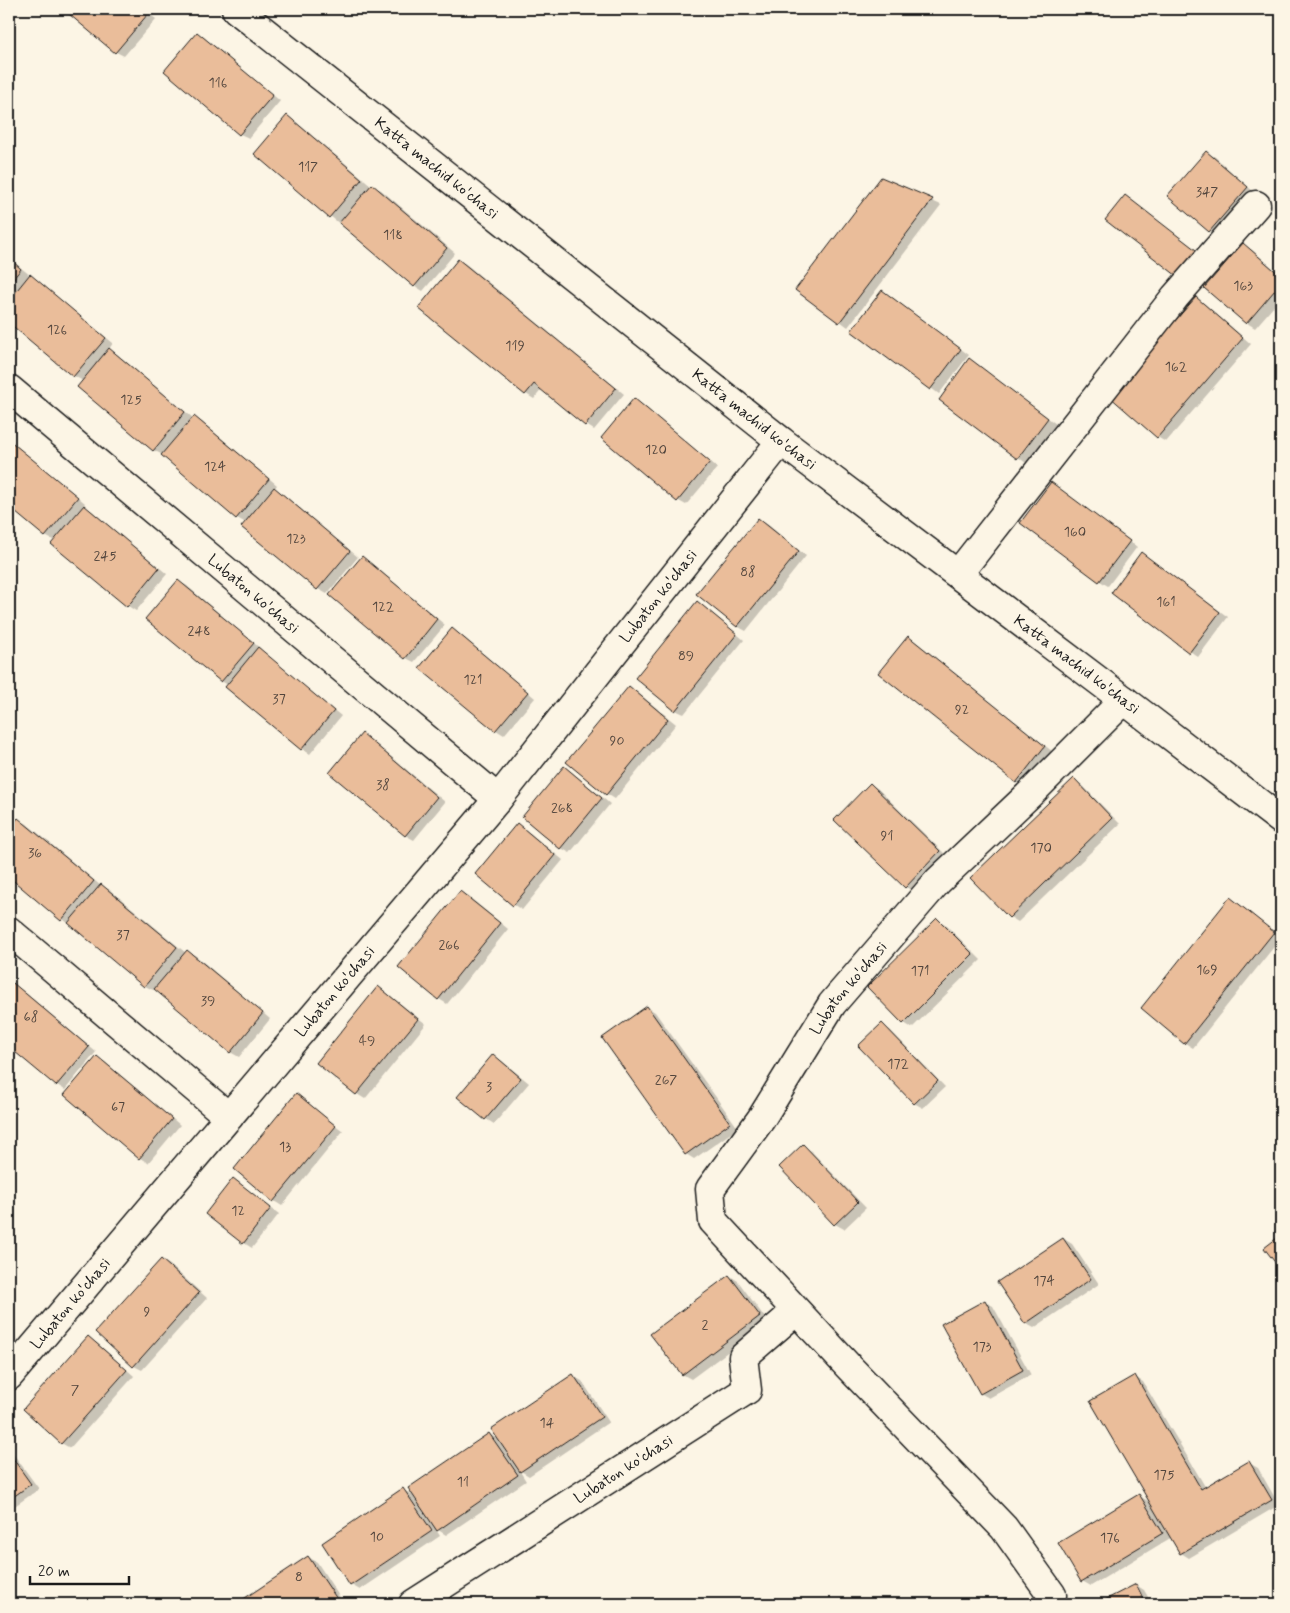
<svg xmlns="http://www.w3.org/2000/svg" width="1290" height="1613" font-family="Mynerve,sans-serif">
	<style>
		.shadow { fill: #0003 }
		.building { fill: #eabd9a; stroke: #1c1c1c }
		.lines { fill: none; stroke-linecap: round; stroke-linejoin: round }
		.street-casing { stroke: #1c1c1c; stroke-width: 31 }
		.street { stroke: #fcf5e5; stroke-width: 28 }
		.labels { text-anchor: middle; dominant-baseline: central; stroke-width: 5; stroke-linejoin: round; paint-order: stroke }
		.number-label { font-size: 14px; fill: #50443c }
		.street-label { font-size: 16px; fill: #1c1c1c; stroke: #fcf5e5 }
	</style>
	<rect width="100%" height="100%" fill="#fcf5e5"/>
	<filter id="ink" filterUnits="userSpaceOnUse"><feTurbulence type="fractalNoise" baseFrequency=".02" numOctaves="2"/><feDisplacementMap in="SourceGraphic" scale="10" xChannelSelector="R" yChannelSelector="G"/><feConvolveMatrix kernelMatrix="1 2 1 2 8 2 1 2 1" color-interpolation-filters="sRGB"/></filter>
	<g filter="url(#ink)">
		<!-- shadow -->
		<g class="shadow">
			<path d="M65,9H143L156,19L124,56L116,52Z"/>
			<path d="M197,33L205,38L280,101L249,138L240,134Z"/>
			<path d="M287,117L296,122L372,186L381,190L455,253L423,291L415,286L255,154Z"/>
			<path d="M1206,152L1215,157L1255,193L1218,236L1210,231L1169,196Z"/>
			<path d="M881,178L941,205L848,327L797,289Z"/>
			<path d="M1125,196L1204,256L1186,280Z"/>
			<path d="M1243,245L1252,250L1281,275V298L1255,328L1247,323L1206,288Z"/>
			<path d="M9,258L113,343L109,349L118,355L193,418L202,422L277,485L274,489L283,494L358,557L327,594L318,589L243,527L246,523L237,518L163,455L153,450L83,381L74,376L9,321Z"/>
			<path d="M459,260L467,265L624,394L594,430L586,425L542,389L534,399L526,394Z"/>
			<path d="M891,297L969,355L939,394L853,331Z"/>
			<path d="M1197,299L1205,304L1251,344L1166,442L1157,437Z"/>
			<path d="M978,365L1056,424L1026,463L940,399Z"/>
			<path d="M635,400L643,405L717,468L686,505L677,500Z"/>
			<path d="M9,440L85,503L83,506L92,511L167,574L136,611L128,606L55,541L45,536L9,505Z"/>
			<path d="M1051,483L1137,547L1108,586L1100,581Z"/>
			<path d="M759,520L767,524L806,556L746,631L737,626Z"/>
			<path d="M1142,554L1228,617L1198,657L1112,593Z"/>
			<path d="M362,558L370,562L445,625L414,662L406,658Z"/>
			<path d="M178,581L187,586L261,649L260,650L341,716L310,754L302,749L228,685L221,681Z"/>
			<path d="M697,603L706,608L744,640L684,714L675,710Z"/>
			<path d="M452,630L461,635L535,698L504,735L496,730L421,668Z"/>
			<path d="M908,638L916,642L1053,752L1025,787L1016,782Z"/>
			<path d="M629,687L637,692L676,724L615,799L607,794L568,762Z"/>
			<path d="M362,735L371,740L445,802L414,840L405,835Z"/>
			<path d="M564,768L573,773L610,804L570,853L561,848L524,817Z"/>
			<path d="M1074,780L1082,785L1120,824L1018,922L1010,917Z"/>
			<path d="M870,784L878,789L948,857L914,892L906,887Z"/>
			<path d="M9,807L16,814L9,823Z"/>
			<path d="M19,820L27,824L101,886L110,890L186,953L187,951L196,956L270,1019L239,1057L230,1052L155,989L153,990L145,986L9,875V831Z"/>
			<path d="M517,825L526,830L563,860L522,910L514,905Z"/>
			<path d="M461,892L469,897L508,929L447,1004L439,999Z"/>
			<path d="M1231,899L1239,904L1281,938L1193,1048L1185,1043Z"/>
			<path d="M937,920L945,924L981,960L912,1028L904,1023Z"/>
			<path d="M9,984L22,990L96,1052L65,1090L57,1085L9,1045Z"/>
			<path d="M379,988L387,993L426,1024L365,1099L357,1094L318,1062Z"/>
			<path d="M647,1007L655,1012L738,1128L694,1159L686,1154Z"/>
			<path d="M882,1025L890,1030L945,1087L923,1108L914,1103Z"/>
			<path d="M494,1056L502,1061L529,1083L494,1124L486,1119Z"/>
			<path d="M97,1058L105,1062L180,1125L148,1163L140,1158L65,1095Z"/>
			<path d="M296,1095L304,1100L343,1131L282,1206L274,1201L235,1169Z"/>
			<path d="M803,1146L811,1151L866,1208L844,1229L835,1224L781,1167Z"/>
			<path d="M233,1179L279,1214L252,1248L244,1243Z"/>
			<path d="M1064,1239L1072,1244L1099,1284L1034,1328L1025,1323Z"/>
			<path d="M161,1260L170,1265L207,1298L142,1370L134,1366Z"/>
			<path d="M730,1276L738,1281L768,1322L691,1379L682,1374Z"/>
			<path d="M984,1301L993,1306L1031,1375L989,1398L980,1393Z"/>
			<path d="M88,1338L97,1343L134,1376L70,1448L61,1443Z"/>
			<path d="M573,1376L582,1381L609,1422L529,1476L519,1470L526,1481L446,1535L435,1528L440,1536L360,1590L351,1585L403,1490L415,1496L489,1434L501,1441Z"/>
			<path d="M1135,1377L1143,1382L1206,1488L1249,1463L1258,1468L1279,1505L1189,1558L1181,1553L1172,1537L1091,1586L1082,1581L1139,1496L1152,1503Z"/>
			<path d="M9,1448L39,1489L9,1510Z"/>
			<path d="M308,1557L317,1562L344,1604H238Z"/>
			<path d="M1136,1585L1144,1590L1152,1604H1100Z"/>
		</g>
		<!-- building -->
		<g class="building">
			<path d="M63,9H142L148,14L115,53Z"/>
			<path d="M197,32L273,95L239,135L164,71Z"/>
			<path d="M287,115L362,179L329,218L254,154Z"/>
			<path d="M1206,151L1248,187L1209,232L1167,196Z"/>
			<path d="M881,177L933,199L839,323L795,290Z"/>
			<path d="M372,184L447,248L414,287L339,223Z"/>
			<path d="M1125,195L1196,250L1177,276L1105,220Z"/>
			<path d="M1243,243L1281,276V283L1246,324L1204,288Z"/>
			<path d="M9,258L21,269L9,284Z"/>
			<path d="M458,259L616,388L585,426L534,384L525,395L418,308Z"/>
			<path d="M30,274L106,338L73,377L9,323V300Z"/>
			<path d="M882,290L961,349L930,390L851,331Z"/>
			<path d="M1196,297L1243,338L1157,438L1109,396Z"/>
			<path d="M109,348L185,412L153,451L77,387Z"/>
			<path d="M969,358L1048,418L1017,459L939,400Z"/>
			<path d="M634,398L710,462L677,502L601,438Z"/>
			<path d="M194,416L269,479L236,519L161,455Z"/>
			<path d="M9,440L78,497L45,537L9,507Z"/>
			<path d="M1051,482L1130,541L1099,582L1020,523Z"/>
			<path d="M274,487L350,551L317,590L241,527Z"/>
			<path d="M84,505L159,568L127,607L51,544Z"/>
			<path d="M758,518L799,551L737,627L696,594Z"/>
			<path d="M1141,552L1220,612L1189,653L1111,593Z"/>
			<path d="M362,556L437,619L405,659L329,595Z"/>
			<path d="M178,580L254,643L221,682L145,619Z"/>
			<path d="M697,601L737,634L675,711L635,678Z"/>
			<path d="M452,628L528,692L495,731L419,668Z"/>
			<path d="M908,636L1045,746L1016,783L878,673Z"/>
			<path d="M258,647L334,711L301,750L225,687Z"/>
			<path d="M629,686L668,719L606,795L566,762Z"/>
			<path d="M362,733L437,797L405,836L329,773Z"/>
			<path d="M564,766L602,798L560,849L522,817Z"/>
			<path d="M1074,778L1112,818L1009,918L970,878Z"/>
			<path d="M870,783L940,851L905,888L834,820Z"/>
			<path d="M18,818L94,881L61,921L9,877V829Z"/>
			<path d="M517,823L555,855L513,906L475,874Z"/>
			<path d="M101,884L177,947L144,987L68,923Z"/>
			<path d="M460,891L500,923L438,1000L398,967Z"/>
			<path d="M1230,897L1274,932L1184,1044L1141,1008Z"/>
			<path d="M937,918L973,954L903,1024L867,987Z"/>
			<path d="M187,950L263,1013L230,1053L154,989Z"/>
			<path d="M13,983L89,1047L56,1086L9,1047V988Z"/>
			<path d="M378,986L418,1019L356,1095L316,1063Z"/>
			<path d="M647,1006L730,1123L685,1155L602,1038Z"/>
			<path d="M882,1023L938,1081L914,1104L858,1046Z"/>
			<path d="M493,1054L521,1078L485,1120L457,1097Z"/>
			<path d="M97,1056L172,1119L139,1159L64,1095Z"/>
			<path d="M296,1093L336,1126L273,1202L234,1169Z"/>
			<path d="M803,1144L858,1202L834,1225L779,1167Z"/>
			<path d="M233,1178L271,1208L243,1244L205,1214Z"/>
			<path d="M1281,1235V1270L1264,1248Z"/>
			<path d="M1063,1238L1091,1279L1025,1324L997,1282Z"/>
			<path d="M161,1259L199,1293L133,1367L95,1332Z"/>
			<path d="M729,1275L760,1316L682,1375L650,1334Z"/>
			<path d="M985,1300L1023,1370L980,1394L941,1324Z"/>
			<path d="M88,1336L127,1370L61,1444L23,1409Z"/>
			<path d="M573,1374L602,1417L520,1472L491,1429Z"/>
			<path d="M1135,1375L1201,1489L1249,1461L1272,1500L1180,1554L1090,1401Z"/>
			<path d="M489,1433L518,1475L437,1531L408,1488Z"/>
			<path d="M9,1453L31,1484L9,1500Z"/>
			<path d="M403,1488L432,1531L350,1586L322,1543Z"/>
			<path d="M1139,1494L1163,1533L1081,1582L1058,1543Z"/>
			<path d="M308,1556L337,1599L328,1604H236Z"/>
			<path d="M1136,1584L1146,1604H1097Z"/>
		</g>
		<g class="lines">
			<!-- street casing -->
			<g class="street-casing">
				<g id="street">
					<path id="s1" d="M236,9L781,441L1124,700L1281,820"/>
					<path id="s2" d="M9,389L498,799"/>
					<path d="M958,574L1175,297L1256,205"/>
					<path d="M9,931L229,1117"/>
					<path id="s3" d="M9,1376L498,799L781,441"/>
					<path id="s4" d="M1052,1595L1004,1528L848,1366L713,1221L710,1189L761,1119L832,1004L938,881L1035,789L1124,700"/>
					<path id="s5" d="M413,1604L747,1390L743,1357L796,1311"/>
				</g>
			</g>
			<!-- street -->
			<use href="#street" class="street"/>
		</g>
	</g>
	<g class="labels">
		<!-- number labels -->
		<g class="number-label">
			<text x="218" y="83">116</text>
			<text x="308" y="167">117</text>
			<text x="1207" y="192">347</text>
			<text x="393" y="235">118</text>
			<text x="1243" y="286">163</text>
			<text x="57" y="330">126</text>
			<text x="515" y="346">119</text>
			<text x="1176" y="367">162</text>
			<text x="131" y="400">125</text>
			<text x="656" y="450">120</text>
			<text x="215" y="467">124</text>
			<text x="1075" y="532">160</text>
			<text x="296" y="539">123</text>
			<text x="105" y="556">245</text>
			<text x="748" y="572">88</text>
			<text x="1166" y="602">161</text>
			<text x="383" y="607">122</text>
			<text x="199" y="631">248</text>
			<text x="686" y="656">89</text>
			<text x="473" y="680">121</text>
			<text x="279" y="699">37</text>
			<text x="962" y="710">92</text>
			<text x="617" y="741">90</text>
			<text x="383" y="785">38</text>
			<text x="562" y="808">268</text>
			<text x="887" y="836">91</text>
			<text x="1041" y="848">170</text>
			<text x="35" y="853">36</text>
			<text x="123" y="935">37</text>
			<text x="449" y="945">266</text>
			<text x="1207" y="970">169</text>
			<text x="920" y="971">171</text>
			<text x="208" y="1001">39</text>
			<text x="31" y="1017">68</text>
			<text x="367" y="1041">49</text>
			<text x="898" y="1064">172</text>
			<text x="666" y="1080">267</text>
			<text x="489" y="1087">3</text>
			<text x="118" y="1107">67</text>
			<text x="285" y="1147">13</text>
			<text x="238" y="1211">12</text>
			<text x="1044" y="1281">174</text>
			<text x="147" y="1312">9</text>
			<text x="705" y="1325">2</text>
			<text x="982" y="1347">173</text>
			<text x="75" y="1390">7</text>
			<text x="547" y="1423">14</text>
			<text x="1164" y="1475">175</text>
			<text x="463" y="1482">11</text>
			<text x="377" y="1537">10</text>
			<text x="1110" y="1538">176</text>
			<text x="299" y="1577">8</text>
		</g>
		<!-- street labels -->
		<g class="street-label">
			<text stroke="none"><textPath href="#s1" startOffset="256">Katta machid ko'chasi</textPath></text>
			<text stroke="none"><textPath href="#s1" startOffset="661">Katta machid ko'chasi</textPath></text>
			<text stroke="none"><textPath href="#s2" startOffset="319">Lubaton ko'chasi</textPath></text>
			<text stroke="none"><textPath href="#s3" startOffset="1015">Lubaton ko'chasi</textPath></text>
			<text stroke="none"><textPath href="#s1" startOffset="1066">Katta machid ko'chasi</textPath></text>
			<text stroke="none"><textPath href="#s4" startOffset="782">Lubaton ko'chasi</textPath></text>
			<text stroke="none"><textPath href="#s3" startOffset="504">Lubaton ko'chasi</textPath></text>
			<text stroke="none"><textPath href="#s3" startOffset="95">Lubaton ko'chasi</textPath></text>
			<text stroke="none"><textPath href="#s5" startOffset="250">Lubaton ko'chasi</textPath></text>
		</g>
	</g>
	<!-- margin -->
	<rect width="1290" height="1613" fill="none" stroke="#fcf5e5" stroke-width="30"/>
	<rect x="15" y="15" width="1260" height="1583" fill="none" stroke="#1c1c1c" stroke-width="2" filter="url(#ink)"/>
	<!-- scale -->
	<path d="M30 1576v8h99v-8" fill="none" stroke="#1c1c1c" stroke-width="2.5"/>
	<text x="38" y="1576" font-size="15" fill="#1c1c1c" stroke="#fcf5e5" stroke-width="4" paint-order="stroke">20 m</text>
</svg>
